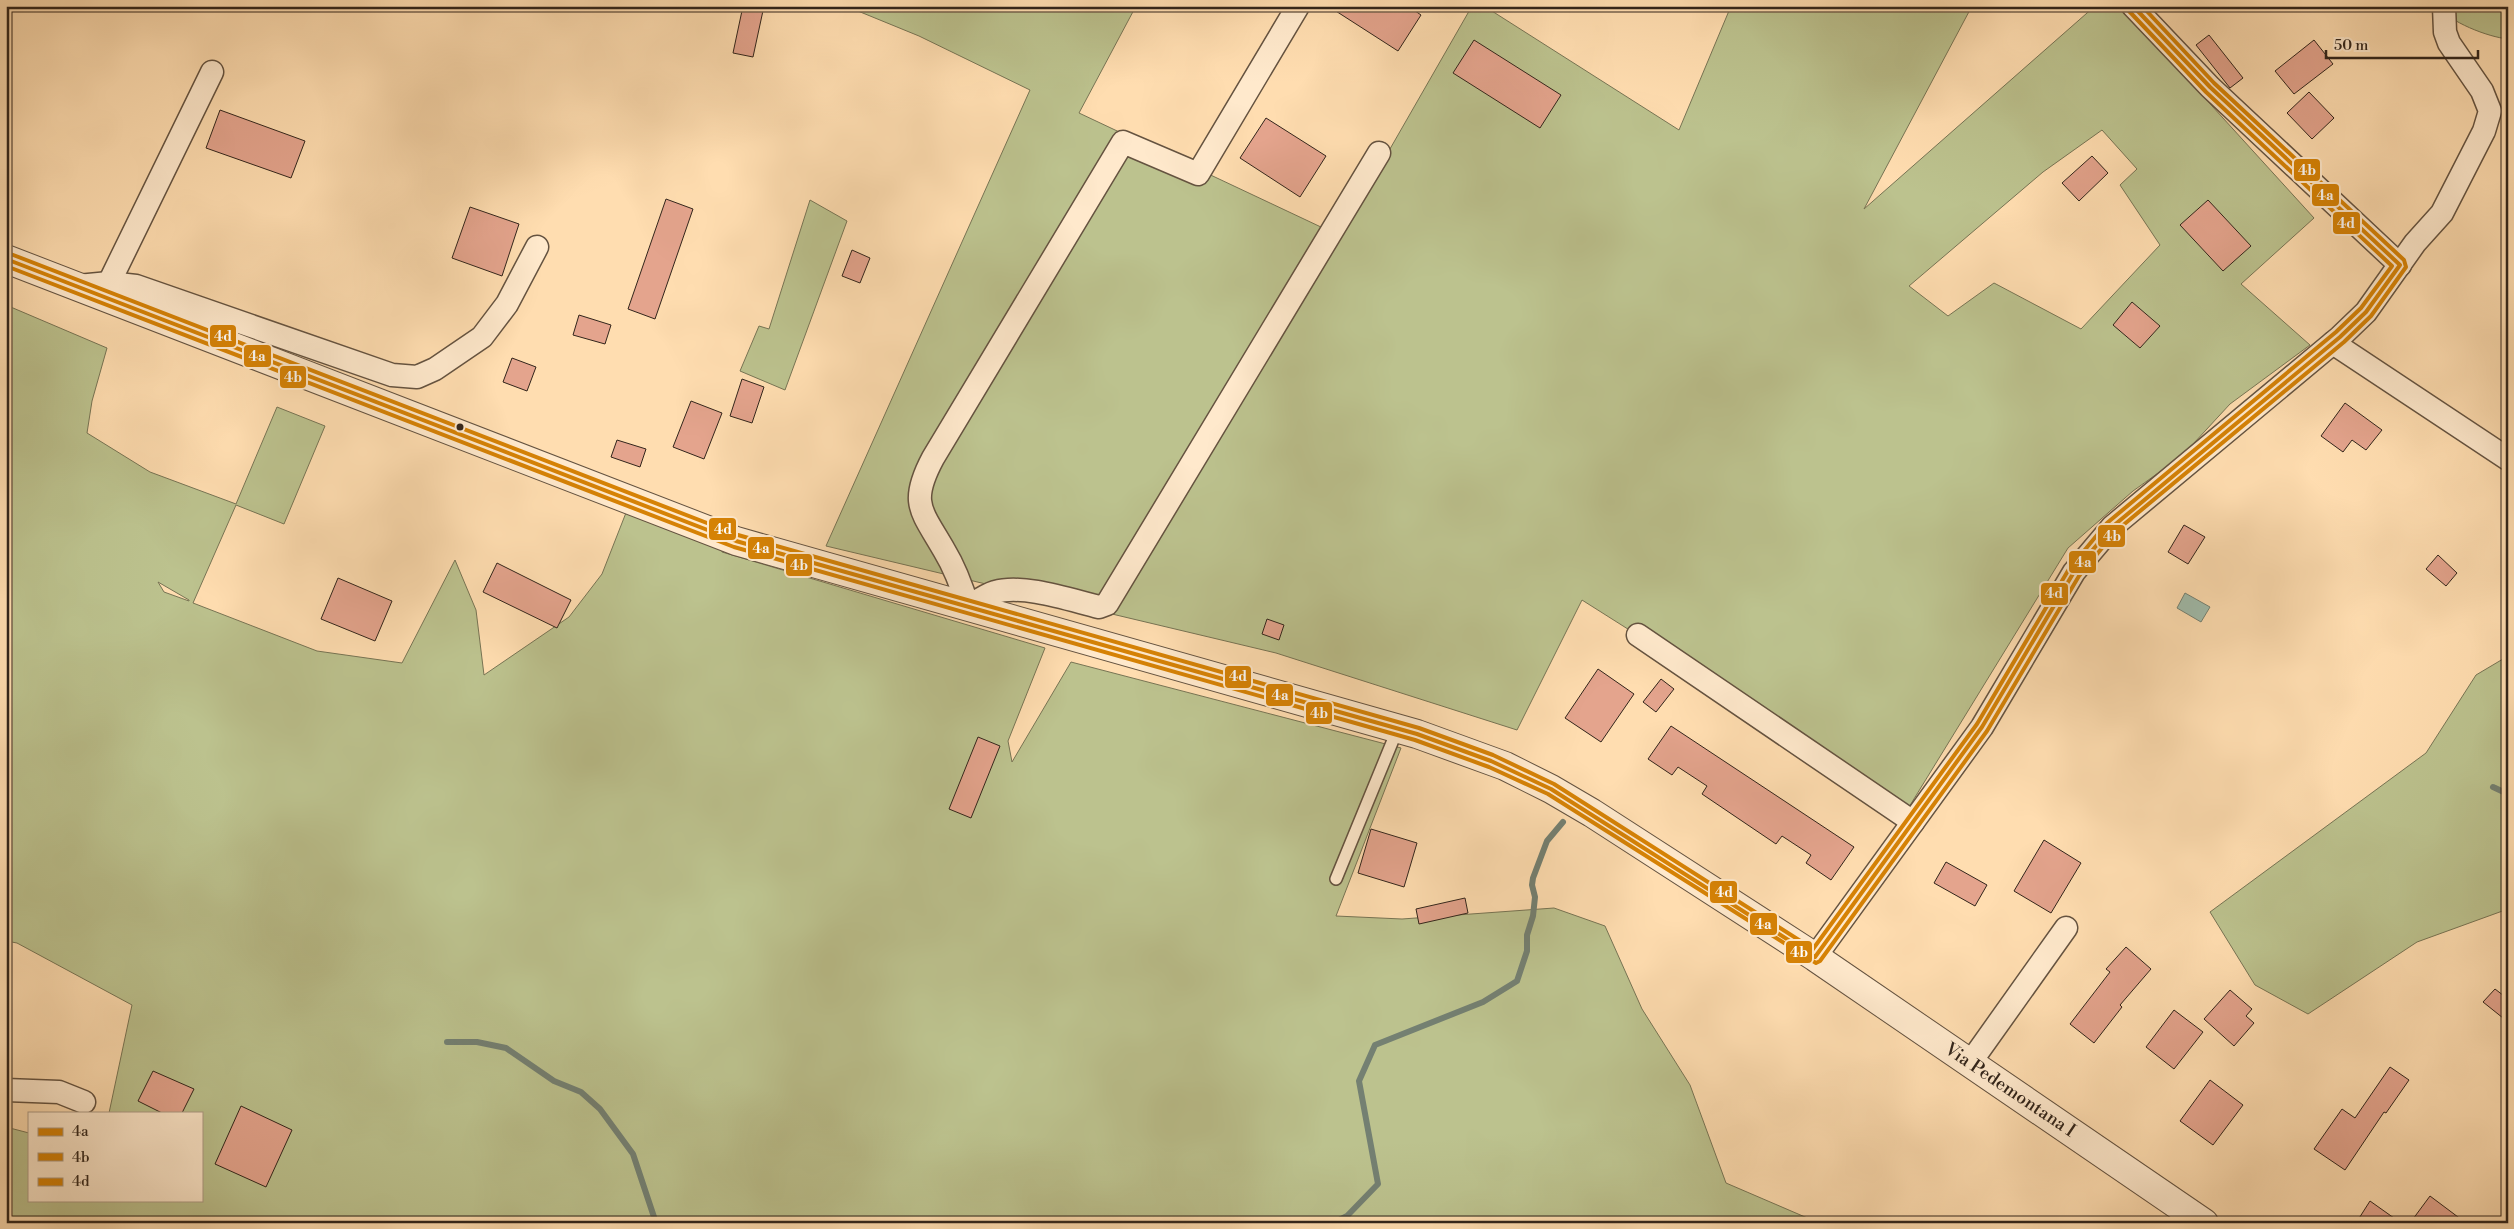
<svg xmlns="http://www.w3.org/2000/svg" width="2514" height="1229" font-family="'Libre Bodoni',serif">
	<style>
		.green { fill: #bcc28e; stroke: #777454; fill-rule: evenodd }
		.water { fill: #a0bcac; stroke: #748072 }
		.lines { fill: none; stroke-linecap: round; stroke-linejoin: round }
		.stream { stroke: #748072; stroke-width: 6 }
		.building { fill: #e4a48d; stroke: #32251b }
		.service-casing { stroke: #655340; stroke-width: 14 }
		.minor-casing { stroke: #655340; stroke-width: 25 }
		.tertiary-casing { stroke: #655340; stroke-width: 30 }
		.service { stroke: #ffe9cc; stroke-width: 11 }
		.minor { stroke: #ffe9cc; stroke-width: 22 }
		.tertiary { stroke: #ffe9cc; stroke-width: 28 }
		.bus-1-casing { stroke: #ffe9cc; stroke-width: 8 }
		.bus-2-casing { stroke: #ffe9cc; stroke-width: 8 }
		.bus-3-casing { stroke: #ffe9cc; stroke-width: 8 }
		.bus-1 { stroke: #d68205; stroke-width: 4 }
		.bus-2 { stroke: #d68205; stroke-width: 4 }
		.bus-3 { stroke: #d68205; stroke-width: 4 }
		.bus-dot { fill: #32251b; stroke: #ffe9cc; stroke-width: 2 }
		.labels { text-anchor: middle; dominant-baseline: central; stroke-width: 4.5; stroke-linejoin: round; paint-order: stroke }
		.street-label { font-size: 18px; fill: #32251b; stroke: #ffe9cc }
		.line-badge { stroke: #ffe9cc; stroke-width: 2 }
		.badge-label { font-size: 14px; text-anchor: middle; font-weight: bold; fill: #fff }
	</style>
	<rect width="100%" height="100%" fill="#ffddb0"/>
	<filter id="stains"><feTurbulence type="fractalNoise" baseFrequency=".004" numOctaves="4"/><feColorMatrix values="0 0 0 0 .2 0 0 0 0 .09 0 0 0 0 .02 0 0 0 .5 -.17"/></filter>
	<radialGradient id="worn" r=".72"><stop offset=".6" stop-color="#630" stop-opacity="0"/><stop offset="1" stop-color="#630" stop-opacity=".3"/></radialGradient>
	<!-- green -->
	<g class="green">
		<path d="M855,6H1136L1079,113L1340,236L1472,6H1484L1679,130L1731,6H1972L1864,209L2095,6H2121L2314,218L2241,284L2310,345L2230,404L2182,456L2133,491L2068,548L1909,807L1582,600L1517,730L1276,653L826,546L1030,90L919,36L853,9ZM2102,130L2137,169L2120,185L2160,245L2081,329L1994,283L1948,316L1909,286L2043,172Z"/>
		<path d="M2438,6H2508V39C2488,37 2449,22 2438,6Z"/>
		<path d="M810,200L847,221L785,390L740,371L759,326L769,329Z"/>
		<path d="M6,305L107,348L92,401L87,433L150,472L236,504L277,407L325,426L284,524L236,505L193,603L317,651L402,663L455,560L476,610L484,675L569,617L602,574L631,500L719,535L722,552L1045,648L1008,741L1012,762L1071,662L1401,748L1336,916L1402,919L1554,908L1605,926L1642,1009L1690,1085L1726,1183L1819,1223H6V1127L29,1133V1200H201V1113H109L132,1005L17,943L6,941ZM158,582L189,600V601L164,592Z"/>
		<path d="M2508,656V909L2417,942L2308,1014L2255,985L2210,912L2426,753L2476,675Z"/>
	</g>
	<!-- water -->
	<path class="water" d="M2185,593L2210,607L2201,622L2177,608Z"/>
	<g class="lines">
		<!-- stream -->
		<g class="stream">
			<path d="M2493,787L2508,794"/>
			<path d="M447,1042H477L506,1048L554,1081L581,1092L600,1109L633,1154L656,1223"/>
			<path d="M1333,1223L1347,1216L1378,1184L1359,1081L1375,1045L1483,1002L1517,981L1527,951V935L1533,916L1535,897L1532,885L1533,878L1547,841L1563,822"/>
		</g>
	</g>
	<!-- building -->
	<g class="building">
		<path d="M743,6H764L753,57L733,53Z"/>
		<path d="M1328,6H1408L1421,15L1398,51Z"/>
		<path d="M2209,35L2243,78L2230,88L2196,45Z"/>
		<path d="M1474,40L1561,95L1540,128L1453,73Z"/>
		<path d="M2314,40L2333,64L2294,94L2275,71Z"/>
		<path d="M2309,92L2334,118L2312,139L2287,113Z"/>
		<path d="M220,110L305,141L291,178L206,148Z"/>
		<path d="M1266,118L1326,156L1300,197L1240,158Z"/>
		<path d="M2092,156L2108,173L2079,201L2062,183Z"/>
		<path d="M666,199L693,209L655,319L628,309Z"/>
		<path d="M2208,200L2251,246L2223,271L2180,225Z"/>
		<path d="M470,207L519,224L502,276L452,258Z"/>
		<path d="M852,250L870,258L860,283L842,276Z"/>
		<path d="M2132,302L2160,326L2140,348L2113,325Z"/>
		<path d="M579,315L611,325L605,344L573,335Z"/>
		<path d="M512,358L536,367L527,391L503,382Z"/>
		<path d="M742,379L764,387L752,423L730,416Z"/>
		<path d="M691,401L722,413L704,459L673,447Z"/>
		<path d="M2345,403L2382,430L2366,450L2352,440L2343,452L2321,436Z"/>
		<path d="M617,440L646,449L640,467L611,457Z"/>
		<path d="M2184,525L2205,537L2188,564L2168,552Z"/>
		<path d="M2438,555L2457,573L2446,586L2426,569Z"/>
		<path d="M497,563L571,600L557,628L483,592Z"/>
		<path d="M338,578L392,601L375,641L321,619Z"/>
		<path d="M1267,619L1284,625L1279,640L1262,634Z"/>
		<path d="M1598,669L1634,694L1601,742L1565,718Z"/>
		<path d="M1661,679L1674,689L1656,712L1643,702Z"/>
		<path d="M1671,726L1854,847L1831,880L1806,863L1811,855L1782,836L1776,844L1702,794L1707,786L1678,767L1672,775L1648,759Z"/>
		<path d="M978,737L1000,746L971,818L949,809Z"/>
		<path d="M1371,829L1417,843L1404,887L1358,873Z"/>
		<path d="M2044,840L2081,863L2051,913L2014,891Z"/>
		<path d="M1946,862L1987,885L1975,906L1934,883Z"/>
		<path d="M1465,898L1468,913L1419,924L1416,909Z"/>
		<path d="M2126,947L2151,969L2120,1005L2122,1007L2094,1043L2070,1024L2110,972L2106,969Z"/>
		<path d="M2495,989L2508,999V1022L2483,1002Z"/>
		<path d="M2230,990L2252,1009L2246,1016L2254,1023L2234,1046L2204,1019Z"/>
		<path d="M2174,1010L2203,1032L2174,1069L2146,1047Z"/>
		<path d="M2390,1067L2409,1080L2386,1113L2384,1112L2345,1170L2314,1149L2342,1109L2355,1118Z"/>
		<path d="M153,1071L194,1089L182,1113H162L138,1101Z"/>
		<path d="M2210,1080L2243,1105L2213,1145L2180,1121Z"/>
		<path d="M241,1106L292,1130L266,1187L215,1164Z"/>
		<path d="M2430,1196L2466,1223H2410Z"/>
		<path d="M2370,1201L2401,1223H2356Z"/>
	</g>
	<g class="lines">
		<!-- service casing -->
		<g class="service-casing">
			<path id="service" d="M1336,879L1398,728"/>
		</g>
		<!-- minor casing -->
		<g class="minor-casing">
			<g id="minor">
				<path d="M1298,6L1198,174L1123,142L933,458C909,503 921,510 944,550C955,568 962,587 968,607C976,602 985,595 995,592C1024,584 1070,600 1099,607L1107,604L1379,153"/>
				<path d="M2133,6L2210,87L2400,265"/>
				<path d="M109,283L212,72"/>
				<path d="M78,286L109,283L136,286L392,375L417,377L435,369L482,337L507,304L537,247"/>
				<path d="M2333,343L2508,459"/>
				<path d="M1638,635L1913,822"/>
				<path d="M1815,957L1982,727L2074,572L2112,527L2340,337L2366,312L2415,243L2442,213L2484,131L2490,111L2482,91L2449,43L2445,32L2444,6"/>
				<path d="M1970,1063L2066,928"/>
				<path d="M6,1090L59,1092L84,1102"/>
			</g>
		</g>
		<!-- tertiary casing -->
		<g class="tertiary-casing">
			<path id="tertiary" d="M6,259L736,541L1417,734L1505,766L1551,789L1592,813L1815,957L2204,1223"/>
		</g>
		<!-- service -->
		<use href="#service" class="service"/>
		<!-- minor -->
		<use href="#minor" class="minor"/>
		<!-- tertiary -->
		<use href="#tertiary" class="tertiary"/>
		<!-- bus-1 casing -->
		<g class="bus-1-casing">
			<path id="bus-1" d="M6,259L736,541L1417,734L1491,761L1551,789L1815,957L1982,727L2074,572L2112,527L2340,337L2366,312L2400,265L2210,87L2133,6"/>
		</g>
		<!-- bus-2 casing -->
		<g class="bus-2-casing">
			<path id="bus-2" d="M6,266L734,547L1415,740L1489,767L1548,794L1816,963L1820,961L1987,731L2079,576L2116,531L2344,342L2371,316L2406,267L2404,260L2214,83L2142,6"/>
		</g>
		<!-- bus-3 casing -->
		<g class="bus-3-casing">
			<path id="bus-3" d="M8,253L738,535L1419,728L1493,755L1554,784L1813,949L1977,724L2069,569L2107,523L2336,332L2361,308L2392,266L2206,92L2128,10"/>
		</g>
		<!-- bus-1 -->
		<use href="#bus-1" class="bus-1"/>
		<!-- bus-2 -->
		<use href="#bus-2" class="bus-2"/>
		<!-- bus-3 -->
		<use href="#bus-3" class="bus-3"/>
	</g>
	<!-- markers -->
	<circle class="bus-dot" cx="460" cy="427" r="4.5"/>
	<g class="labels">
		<!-- street labels -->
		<g class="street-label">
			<text transform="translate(2010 1090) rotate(34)">Via Pedemontana I</text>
		</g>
	</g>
	<g class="line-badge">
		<rect x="2293" y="158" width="28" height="24" rx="5" fill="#d68205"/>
		<rect x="2311" y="183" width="29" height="24" rx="5" fill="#d68205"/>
		<rect x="2332" y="211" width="29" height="24" rx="5" fill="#d68205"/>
		<rect x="209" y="324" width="28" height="24" rx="5" fill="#d68205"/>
		<rect x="243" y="344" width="29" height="24" rx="5" fill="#d68205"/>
		<rect x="279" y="365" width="28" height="24" rx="5" fill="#d68205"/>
		<rect x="708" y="517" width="29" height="24" rx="5" fill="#d68205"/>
		<rect x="2097" y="524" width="29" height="24" rx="5" fill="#d68205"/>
		<rect x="747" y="536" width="28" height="24" rx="5" fill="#d68205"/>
		<rect x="2068" y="550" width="29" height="24" rx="5" fill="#d68205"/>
		<rect x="785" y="553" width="28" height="24" rx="5" fill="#d68205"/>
		<rect x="2040" y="582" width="29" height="24" rx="5" fill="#d68205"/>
		<rect x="1224" y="665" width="28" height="24" rx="5" fill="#d68205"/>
		<rect x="1265" y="683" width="29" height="24" rx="5" fill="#d68205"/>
		<rect x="1305" y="701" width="28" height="24" rx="5" fill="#d68205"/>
		<rect x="1709" y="880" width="29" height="24" rx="5" fill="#d68205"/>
		<rect x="1749" y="912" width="29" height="24" rx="5" fill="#d68205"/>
		<rect x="1785" y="940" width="28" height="24" rx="5" fill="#d68205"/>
	</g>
	<g class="badge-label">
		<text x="2307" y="175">4b</text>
		<text x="2325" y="200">4a</text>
		<text x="2346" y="228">4d</text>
		<text x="223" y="341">4d</text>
		<text x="257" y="361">4a</text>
		<text x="293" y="382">4b</text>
		<text x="723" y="534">4d</text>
		<text x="2112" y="541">4b</text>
		<text x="761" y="553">4a</text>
		<text x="2083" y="567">4a</text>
		<text x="799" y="570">4b</text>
		<text x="2054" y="598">4d</text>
		<text x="1238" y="681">4d</text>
		<text x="1280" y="700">4a</text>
		<text x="1319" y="718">4b</text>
		<text x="1724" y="897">4d</text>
		<text x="1763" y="929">4a</text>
		<text x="1799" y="957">4b</text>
	</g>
	<!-- margin -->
	<rect width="2514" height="1229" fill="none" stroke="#ffddb0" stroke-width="25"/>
	<rect x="8" y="8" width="2499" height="1214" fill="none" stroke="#32251b" stroke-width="2.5"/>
	<rect x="12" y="12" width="2489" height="1204" fill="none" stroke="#32251b"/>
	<!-- legend -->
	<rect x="28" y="1112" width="175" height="90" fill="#ffe9cc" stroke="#ad9b85"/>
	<rect x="38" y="1128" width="25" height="8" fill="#d68205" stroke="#ad9b85"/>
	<text x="72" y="1136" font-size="15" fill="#32251b">4a</text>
	<rect x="38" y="1153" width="25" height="8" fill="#d68205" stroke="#ad9b85"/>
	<text x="72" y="1162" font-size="15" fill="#32251b">4b</text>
	<rect x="38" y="1178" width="25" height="8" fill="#d68205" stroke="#ad9b85"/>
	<text x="72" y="1186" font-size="15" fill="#32251b">4d</text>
	<!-- scale -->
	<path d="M2326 50v8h152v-8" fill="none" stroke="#32251b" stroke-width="2.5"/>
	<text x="2334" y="50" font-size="15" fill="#32251b" stroke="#ffe9cc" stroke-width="4" paint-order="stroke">50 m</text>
	<rect width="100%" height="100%" filter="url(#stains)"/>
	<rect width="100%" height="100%" fill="url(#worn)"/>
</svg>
